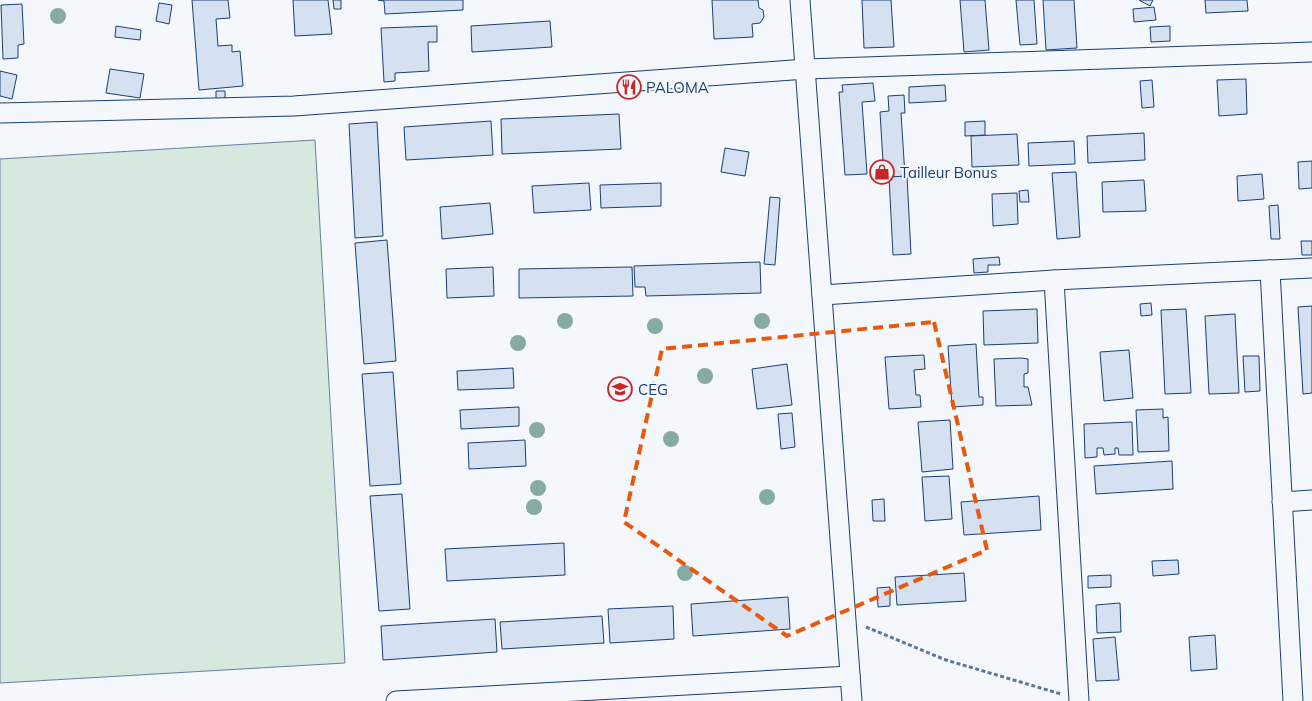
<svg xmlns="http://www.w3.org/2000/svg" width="1312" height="701" font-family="Mulish,sans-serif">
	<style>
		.green { fill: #d7e8df; stroke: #687fa3 }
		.building { fill: #d5e0f0; stroke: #1d3f73 }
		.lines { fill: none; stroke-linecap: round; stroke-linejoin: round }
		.minor-casing { stroke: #1d3f73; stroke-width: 21 }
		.path { stroke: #5e769c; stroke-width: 3; stroke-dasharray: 4 2.5; stroke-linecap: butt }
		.minor { stroke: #f4f7fb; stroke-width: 19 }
		.tree { fill: #86aba6 }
		.marked { fill: none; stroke: #e8590c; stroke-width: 4; stroke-dasharray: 10 6; stroke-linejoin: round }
		.labels { text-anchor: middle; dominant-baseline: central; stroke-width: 4; stroke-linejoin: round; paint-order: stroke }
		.poi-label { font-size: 15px; fill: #1d3f73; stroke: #f4f7fb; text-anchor: start }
	</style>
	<rect width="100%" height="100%" fill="#f4f7fb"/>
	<!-- green -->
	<path class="green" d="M315,140L345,663L0,683V159Z"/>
	<!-- building -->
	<g class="building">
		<path d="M192,0H228L230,18L216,19L218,46L232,45V52L240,51L243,86L199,90Z"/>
		<path d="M293,0H328L332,34L295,36Z"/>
		<path d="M333,0H341V9H334Z"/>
		<path d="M378,0H463V10L385,14L384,1Z"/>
		<path d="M712,0H758L759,8L763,10L764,17L760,23L752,24L753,37L714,39Z"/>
		<path d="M862,0H891L894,47L864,48Z"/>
		<path d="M960,0H985L989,50L964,52Z"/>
		<path d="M1016,0H1034L1037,44L1020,45Z"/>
		<path d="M1043,0H1074L1077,48L1046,50Z"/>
		<path d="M1139,0H1153L1150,6Z"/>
		<path d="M1205,0H1247L1248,11L1206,13Z"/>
		<path d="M159,3L172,5L169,24L156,21Z"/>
		<path d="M22,4L24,44L18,45V58L3,59L1,5Z"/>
		<path d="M1154,7L1156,20L1134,22L1133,9Z"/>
		<path d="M550,21L552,47L472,52L471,26Z"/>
		<path d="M116,26L141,30L140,40L115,37Z"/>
		<path d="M437,26V42H428L429,71L395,73V81L384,82L381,28Z"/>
		<path d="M1170,26V41L1151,42L1150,27Z"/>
		<path d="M110,69L144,74L140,98L106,93Z"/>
		<path d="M0,71L17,75L12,99L0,96Z"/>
		<path d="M1246,79L1247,114L1219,116L1217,80Z"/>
		<path d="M1152,80L1154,107L1142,108L1140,81Z"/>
		<path d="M873,83L875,101L862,102L867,174L845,175L839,92H843L842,85Z"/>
		<path d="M945,85L946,101L909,103V87Z"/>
		<path d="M216,91H225V99L216,100Z"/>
		<path d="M904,95L905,113H901L905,176L884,178L880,112L889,111L888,96Z"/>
		<path d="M619,114L621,149L502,154L501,119Z"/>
		<path d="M491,121L493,155L406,160L404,127Z"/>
		<path d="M985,121V135L965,136V122Z"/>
		<path d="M377,122L383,236L355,238L349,124Z"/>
		<path d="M1144,133L1145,160L1088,163L1087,136Z"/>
		<path d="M1017,134L1019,165L972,167L971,136Z"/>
		<path d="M1074,141L1075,164L1029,166L1028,143Z"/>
		<path d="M725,148L749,152L745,176L721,172Z"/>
		<path d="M1312,161V188L1299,189L1298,162Z"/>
		<path d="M1076,172L1080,237L1057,239L1052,173Z"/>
		<path d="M1262,174L1264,199L1238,201L1237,176Z"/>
		<path d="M907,176L911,254L893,255L889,177Z"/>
		<path d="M1144,180L1146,211L1103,212L1102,182Z"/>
		<path d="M589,183L591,210L534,213L532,186Z"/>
		<path d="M661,183V206L601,208L600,185Z"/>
		<path d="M1028,190L1029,202H1020L1019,191Z"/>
		<path d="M1017,193L1018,224L993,226L992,194Z"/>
		<path d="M770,197L780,198L775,265L764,264Z"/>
		<path d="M490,203L493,234L442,239L440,207Z"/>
		<path d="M1278,205L1280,239H1271L1269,206Z"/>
		<path d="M387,240L396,361L364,364L355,243Z"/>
		<path d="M1301,241H1312V255H1302Z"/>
		<path d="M999,257L1000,265H988V272L974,273L973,259Z"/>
		<path d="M760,262L761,293L646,296L645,287H635L634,266Z"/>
		<path d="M493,267L494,296L447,298L446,269Z"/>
		<path d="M632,267L633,296L519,298V269Z"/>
		<path d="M1151,303L1152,315L1141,316L1140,304Z"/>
		<path d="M1312,306V393L1303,394L1298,307Z"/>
		<path d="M1037,309L1038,343L984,345L983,311Z"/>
		<path d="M1186,309L1191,393L1165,394L1161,310Z"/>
		<path d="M1235,314L1239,393L1209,394L1205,316Z"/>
		<path d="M976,344L979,397H983V405L952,407L948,346Z"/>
		<path d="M1129,350L1133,398L1104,401L1100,352Z"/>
		<path d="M924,355L925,369L914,370L916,395H920L921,407L889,409L885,357Z"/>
		<path d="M1243,356H1259L1260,391L1245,392Z"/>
		<path d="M1021,358L1028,359V373L1024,374V387H1028L1032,405L996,406L994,359Z"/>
		<path d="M787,364L792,405L757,409L752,369Z"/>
		<path d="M513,368L514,388L458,390L457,371Z"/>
		<path d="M393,372L401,484L370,486L362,374Z"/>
		<path d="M519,407V426L461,429L460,410Z"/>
		<path d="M1163,409V418L1168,417L1169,451L1138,452L1136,410Z"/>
		<path d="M792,413L795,447L781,449L778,414Z"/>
		<path d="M950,420L953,469L922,472L918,422Z"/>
		<path d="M1132,422L1133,455H1119L1118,448H1115V454L1104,455L1103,448H1097V457L1085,458L1084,424Z"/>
		<path d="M525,440L526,466L469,469L468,443Z"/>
		<path d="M1172,461L1173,489L1096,494L1094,466Z"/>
		<path d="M949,476L952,519L925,521L922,477Z"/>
		<path d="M402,494L410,609L379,611L370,496Z"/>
		<path d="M1039,496L1041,530L964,535L961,502Z"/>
		<path d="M884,499L885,521H873L872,500Z"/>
		<path d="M564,543L565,575L447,581L445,549Z"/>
		<path d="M1178,560L1179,574L1153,576L1152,561Z"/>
		<path d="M964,573L966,601L897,605L895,577Z"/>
		<path d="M1111,575V587L1088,588V576Z"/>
		<path d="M890,587V606L878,607L877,588Z"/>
		<path d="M788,597L790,629L693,636L691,604Z"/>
		<path d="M1120,603L1121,632L1097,633L1096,605Z"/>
		<path d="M673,606L674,639L610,643L608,609Z"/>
		<path d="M602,616L604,643L502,649L500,622Z"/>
		<path d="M495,619L497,652L383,660L381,626Z"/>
		<path d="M1215,635L1217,669L1191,671L1189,637Z"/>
		<path d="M1115,637L1119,680L1096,681L1093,639Z"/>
	</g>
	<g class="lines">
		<!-- minor casing -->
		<g class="minor-casing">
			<g id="minor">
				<path d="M800,0L852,701"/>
				<path d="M0,113L294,106L806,69L1312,52"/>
				<path d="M1270,270L1293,701"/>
				<path d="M1054,280L1079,701"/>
				<path d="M822,295L1054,280L1312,268"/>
				<path d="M1282,502L1312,500"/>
				<path d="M396,701L850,676"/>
			</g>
		</g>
		<!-- path -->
		<path class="path" d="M866,627L946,660L1061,694"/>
		<!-- minor -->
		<use href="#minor" class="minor"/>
	</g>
	<!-- trees -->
	<g class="tree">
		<circle cx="58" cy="16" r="8"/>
		<circle cx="565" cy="321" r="8"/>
		<circle cx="762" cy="321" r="8"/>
		<circle cx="655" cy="326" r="8"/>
		<circle cx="518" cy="343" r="8"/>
		<circle cx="705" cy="376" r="8"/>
		<circle cx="537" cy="430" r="8"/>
		<circle cx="671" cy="439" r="8"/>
		<circle cx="538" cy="488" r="8"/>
		<circle cx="767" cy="497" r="8"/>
		<circle cx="534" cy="507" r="8"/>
		<circle cx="685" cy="573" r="8"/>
	</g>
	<!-- marked area -->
	<path class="marked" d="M934,322L987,550L787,636L624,522L662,349Z"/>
	<!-- icons -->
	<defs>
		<g id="restaurant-ring" transform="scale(1.25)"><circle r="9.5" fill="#f4f7fb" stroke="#c62828" stroke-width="1.5"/><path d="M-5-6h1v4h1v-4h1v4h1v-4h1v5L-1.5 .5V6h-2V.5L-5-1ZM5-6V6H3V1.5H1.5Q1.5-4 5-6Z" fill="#c62828"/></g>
		<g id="shop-ring" transform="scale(1.25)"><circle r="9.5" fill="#f4f7fb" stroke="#c62828" stroke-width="1.5"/><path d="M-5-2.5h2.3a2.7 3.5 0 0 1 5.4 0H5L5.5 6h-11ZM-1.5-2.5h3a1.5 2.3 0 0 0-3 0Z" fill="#c62828"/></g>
		<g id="school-ring" transform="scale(1.25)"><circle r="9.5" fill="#f4f7fb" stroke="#c62828" stroke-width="1.5"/><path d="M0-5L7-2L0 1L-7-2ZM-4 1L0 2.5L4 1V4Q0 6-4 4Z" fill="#c62828"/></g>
	</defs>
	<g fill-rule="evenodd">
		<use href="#restaurant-ring" x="629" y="87"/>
		<use href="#shop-ring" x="882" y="172"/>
		<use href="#school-ring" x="620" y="389"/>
	</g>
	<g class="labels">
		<!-- poi labels -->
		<g class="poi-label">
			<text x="646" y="87">PALOMA</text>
			<text x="900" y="172">Tailleur Bonus</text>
			<text x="638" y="389">CEG</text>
		</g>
	</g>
</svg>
